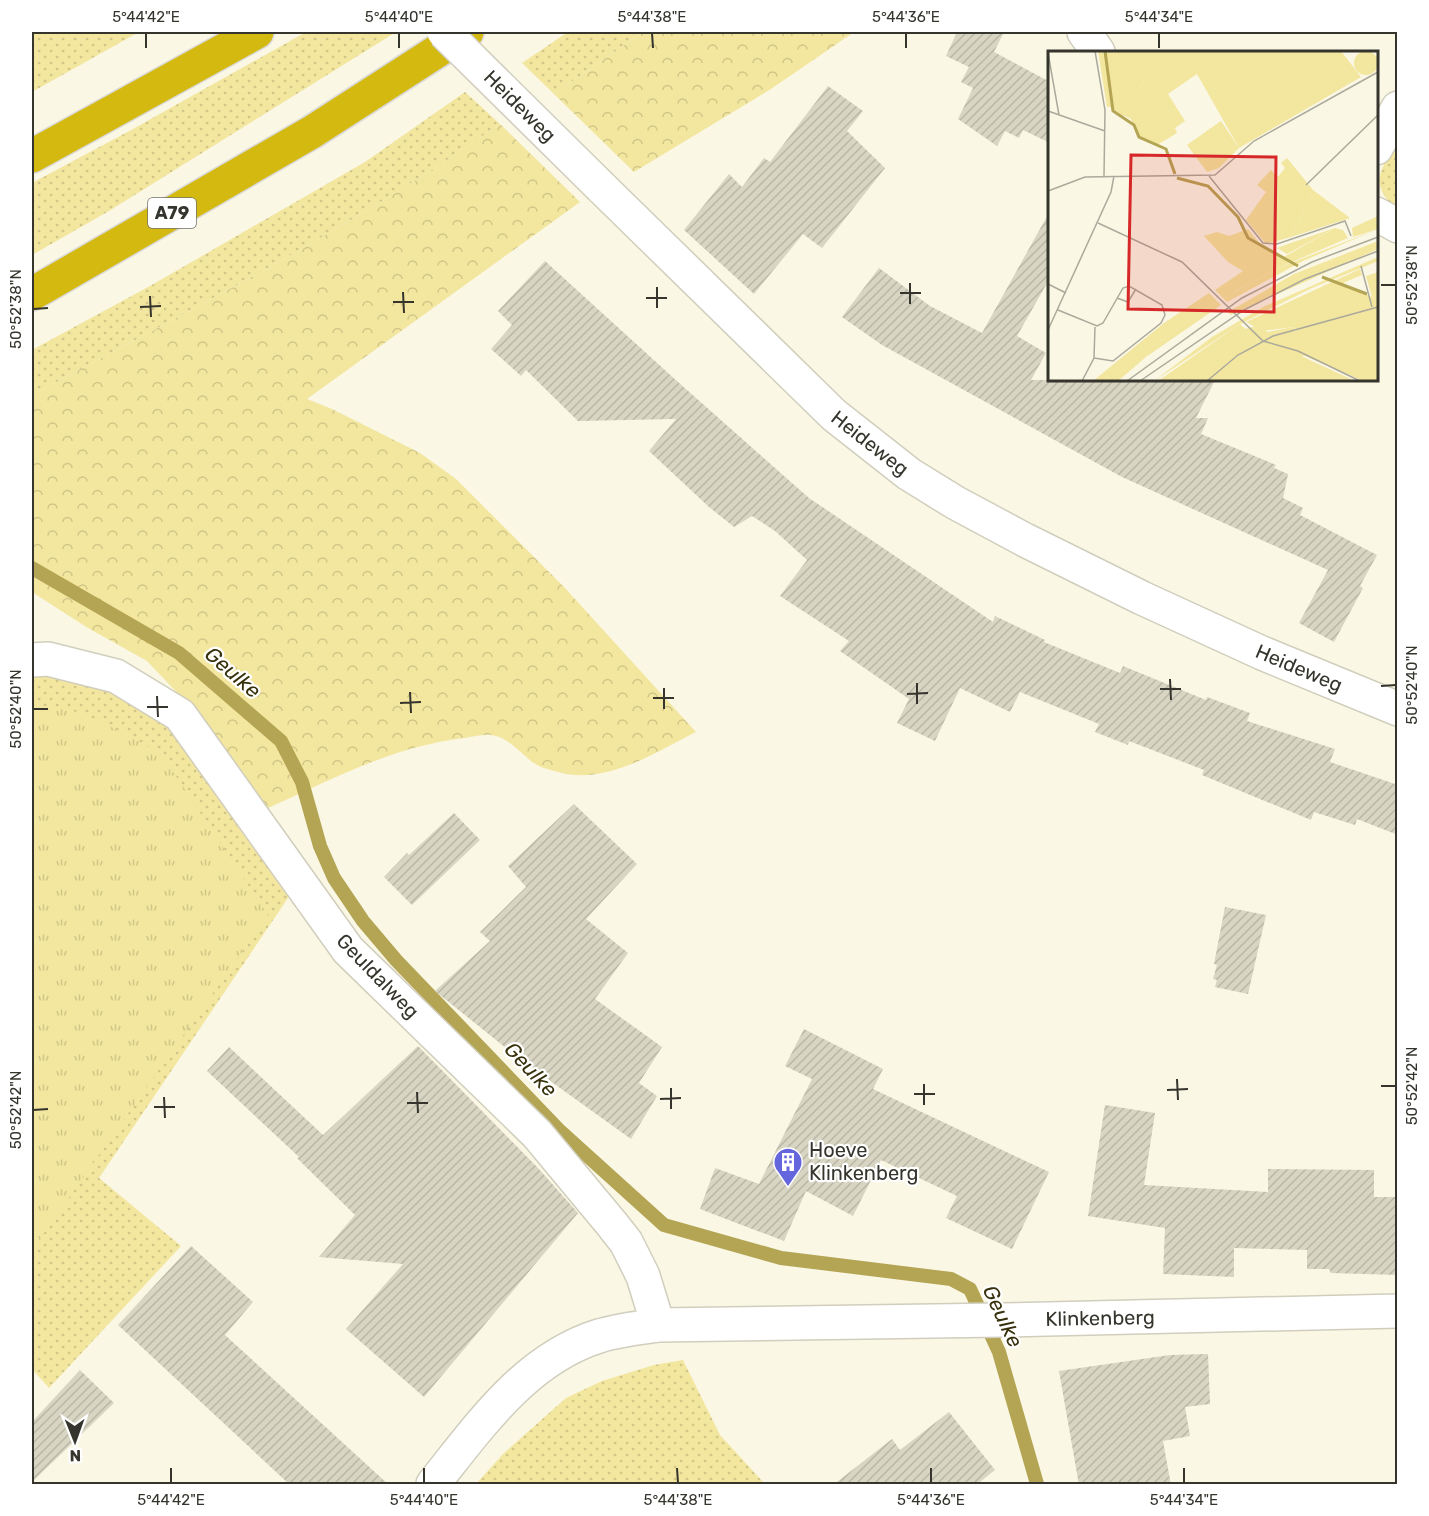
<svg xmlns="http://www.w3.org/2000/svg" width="1429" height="1516" font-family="Rubik,sans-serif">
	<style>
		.grass { fill: url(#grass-dots) }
		.forest { fill: url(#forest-crowns) }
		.park { fill: url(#park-tufts) }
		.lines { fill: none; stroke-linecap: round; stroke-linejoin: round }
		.stream { stroke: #b4a554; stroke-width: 14 }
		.building { fill: url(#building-hatch) }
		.minor-casing { stroke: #d1cebd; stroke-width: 36 }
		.tertiary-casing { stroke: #d1cebd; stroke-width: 36 }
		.motorway-casing { stroke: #dbdad9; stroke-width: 36 }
		.minor { stroke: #fff; stroke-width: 33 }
		.tertiary { stroke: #fff; stroke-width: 33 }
		.motorway { stroke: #d3b910; stroke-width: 33 }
		.minor-bridge-casing { stroke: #d1cebd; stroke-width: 36; stroke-linecap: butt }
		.minor-bridge { stroke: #fff; stroke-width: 33 }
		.ticks { fill: none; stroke: #35342d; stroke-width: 2 }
		.labels { text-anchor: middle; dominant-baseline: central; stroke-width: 4.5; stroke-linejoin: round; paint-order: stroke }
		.shield { fill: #fff; stroke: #72716c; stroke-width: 1.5 }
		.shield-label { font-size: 18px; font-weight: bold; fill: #35342d }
		.street-label { font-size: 20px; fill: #35342d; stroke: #fff }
		.poi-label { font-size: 20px; fill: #35342d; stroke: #fff; text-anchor: start }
		.water-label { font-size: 21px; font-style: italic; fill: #37310c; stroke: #fff }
		.inset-river { fill: none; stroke: #b4a554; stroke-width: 3 }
		.inset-road { fill: none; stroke: #aba99b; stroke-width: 1.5 }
		.view { fill: #d62828; fill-opacity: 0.15; stroke: #d62828; stroke-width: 3 }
		.inset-edge { fill: none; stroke: #35342d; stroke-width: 3 }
		.neatline { fill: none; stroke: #35342d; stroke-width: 2 }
		.ticks-label { font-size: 15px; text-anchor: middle; fill: #35342d }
	</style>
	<defs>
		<pattern id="grass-dots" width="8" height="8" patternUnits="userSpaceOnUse" patternTransform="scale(1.5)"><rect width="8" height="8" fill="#f3e69e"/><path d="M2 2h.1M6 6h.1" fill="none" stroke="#d1c688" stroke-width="1.8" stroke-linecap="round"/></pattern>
		<pattern id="forest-crowns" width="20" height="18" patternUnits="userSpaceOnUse" patternTransform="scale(1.5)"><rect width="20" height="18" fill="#f3e69e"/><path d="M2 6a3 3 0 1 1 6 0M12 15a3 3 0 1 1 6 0" fill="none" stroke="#d1c688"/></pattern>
		<pattern id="park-tufts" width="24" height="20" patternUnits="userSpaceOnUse" patternTransform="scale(1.5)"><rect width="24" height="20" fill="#f3e69e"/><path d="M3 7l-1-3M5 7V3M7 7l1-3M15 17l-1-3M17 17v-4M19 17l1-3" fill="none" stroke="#d1c688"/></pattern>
		<pattern id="building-hatch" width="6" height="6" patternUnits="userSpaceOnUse" patternTransform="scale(1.5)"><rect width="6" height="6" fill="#d8d5c3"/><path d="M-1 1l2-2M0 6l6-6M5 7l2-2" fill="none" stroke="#bab7a8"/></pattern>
	</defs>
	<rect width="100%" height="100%" fill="#faf7e5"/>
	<!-- grass -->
	<g class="grass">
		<path d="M35,32H139L32,92V33Z"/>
		<path d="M306,32H396L109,211L32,255V183L133,129Z"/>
		<path d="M568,32H643L554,94L522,63Z"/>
		<path d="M465,92L500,124C352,228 191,310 32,395V350L150,286L365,162Z"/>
		<path d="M1397,140V209C1367,184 1382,169 1397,140Z"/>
		<path d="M83,664L150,708L186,750L250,843L290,895L99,1178L181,1246L49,1388L32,1369V665Z"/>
		<path d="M683,1360L720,1435L765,1484H476L503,1454L566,1398L602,1381L654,1365Z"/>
	</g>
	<!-- forest -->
	<g class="forest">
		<path d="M643,32H854L771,89L634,172L554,94Z"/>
		<path d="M500,124L580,202L307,399L332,409L420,453L456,479L565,588L696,732C654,753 604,787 554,771C549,769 542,768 537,765C522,756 510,737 491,735C483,734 472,737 464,738C394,746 330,780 266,809L204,721L147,661L88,628L32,592V395C191,310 352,228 500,124Z"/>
	</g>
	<!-- park -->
	<path class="park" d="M32,706H49L81,713L124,733L154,750L170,767L268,915L32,1250Z"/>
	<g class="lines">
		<!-- stream -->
		<path class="stream" d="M32,568L179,653L281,741L302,782L320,846L334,878L363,921L396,960L560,1131L664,1225L781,1258L951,1279L970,1289L999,1352L1037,1484"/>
	</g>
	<!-- building -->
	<g class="building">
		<path d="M957,32H1004L994,52L1050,82V143L1023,130L1019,138L1005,131L997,146L958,119L973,88L961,82L969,67L946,56Z"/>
		<path d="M828,86L863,111L847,131L885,168L822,248L803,234L754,294L684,230L729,174L742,187L764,158L770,162Z"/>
		<path d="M1050,211V278L1017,336L1046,353L1031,380H1215L1196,418H1208L1201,434L1276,465L1274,468L1288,474L1283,498L1303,508L1300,515L1377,555L1360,586L1363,588L1334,642L1299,623L1328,570L1122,477L882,345L842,317L879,268L930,306L982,333Z"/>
		<path d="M545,261L678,382L809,498L993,622L995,616L1045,640L1044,642L1120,673L1123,666L1206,700L1207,697L1250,713L1247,721L1335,749L1330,762L1398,785V835L1357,819L1355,825L1314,812L1311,820L1202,775L1204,770L1129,741L1128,745L1095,732L1099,724L1020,692L1010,712L960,688L935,741L897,723L909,699L840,651L849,641L780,596L807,560L775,531L752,516L734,527L709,507L649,451L676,419L578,421L526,370L521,376L491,349L512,325L498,311Z"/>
		<path d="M574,804L637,864L586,919L628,953L595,999L662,1047L639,1083L657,1096L631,1139L521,1060L435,991L490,941L480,932L526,887L508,866Z"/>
		<path d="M454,813L480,840L412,905L384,877L407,853L409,855Z"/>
		<path d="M1225,907L1266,915L1248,994L1215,987L1217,980L1213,979L1217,965L1214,964Z"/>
		<path d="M804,1029L883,1069L873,1089L1049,1172L1012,1249L946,1218L957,1196L881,1160L853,1216L806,1191L784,1241L700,1209L715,1168L759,1184L812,1079L785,1066Z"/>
		<path d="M418,1046L538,1168L578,1213L424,1397L346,1329L403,1264L319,1257L355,1215L308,1169L297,1158L299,1157L207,1071L229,1047L323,1135Z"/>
		<path d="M1105,1105L1155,1113L1144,1185L1268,1192V1169L1374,1170V1197H1398V1275L1331,1273L1329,1269H1307V1250L1234,1248V1277L1163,1274L1165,1228L1088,1216Z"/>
		<path d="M191,1246L253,1302L225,1335L389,1485H290L118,1325Z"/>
		<path d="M1208,1354L1210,1404L1185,1407L1190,1436L1163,1441L1171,1485H1079L1059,1371L1170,1355Z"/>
		<path d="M80,1370L114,1403L32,1482V1422Z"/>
		<path d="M949,1412L995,1470L976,1485H833L892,1439L900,1450Z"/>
	</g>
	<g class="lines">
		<!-- minor casing -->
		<g class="minor-casing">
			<g id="minor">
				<path d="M1084,32L1098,52"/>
				<path d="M1376,148L1398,108"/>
				<path d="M601,187L834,415L909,474L956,503L1025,540L1142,598L1262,653L1398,709"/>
				<path d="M1376,214L1398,226"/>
				<path d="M32,660L48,659L116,676L180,715L348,950L537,1134L611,1223L626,1242L643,1276L658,1325"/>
			</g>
		</g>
		<!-- tertiary casing -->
		<g class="tertiary-casing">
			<path id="tertiary" d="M433,1484C479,1427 525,1359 599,1336C618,1330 639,1328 658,1325L1002,1320L1398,1311"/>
		</g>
		<!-- motorway casing -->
		<g class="motorway-casing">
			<g id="motorway">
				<path d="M32,156L257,32"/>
				<path d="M32,294L312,132L467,32"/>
			</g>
		</g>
		<!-- minor -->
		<use href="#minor" class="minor"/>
		<!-- tertiary -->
		<use href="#tertiary" class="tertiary"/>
		<!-- motorway -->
		<use href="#motorway" class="motorway"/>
		<!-- minor-bridge casing -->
		<g class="minor-bridge-casing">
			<path id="minor-bridge" d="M444,32L601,187"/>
		</g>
		<!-- minor-bridge -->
		<use href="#minor-bridge" class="minor-bridge"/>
	</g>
	<!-- ticks -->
	<path class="ticks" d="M146,33V48M399,33V48M652,33L653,48M906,33V48M1159,33V48M910,283V304M1381,285H1396M657,287V308M403,292L404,313M900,293H921M150,296L151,317M646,298H667M393,302H414M140,307L161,306M33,309L48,308M1170,679L1171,700M917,683V704M1381,686L1396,685M664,688V709M1160,689H1181M410,692L411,713M907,694L928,693M157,696L158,717M653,698H674M400,703L421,702M147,707H168M33,709H48M1177,1079L1178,1100M924,1084V1105M1381,1086H1396M671,1088V1109M1167,1090L1188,1089M417,1092L418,1113M914,1094H935M164,1097L165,1118M660,1099L681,1098M407,1103H428M154,1107H175M33,1110L48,1109M171,1468V1483M424,1468V1483M677,1468L678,1483M931,1468V1483M1184,1468V1483"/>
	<!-- icons -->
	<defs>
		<g id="building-pin" transform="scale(1.5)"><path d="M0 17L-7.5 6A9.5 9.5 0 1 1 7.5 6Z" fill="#6565de" stroke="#fff"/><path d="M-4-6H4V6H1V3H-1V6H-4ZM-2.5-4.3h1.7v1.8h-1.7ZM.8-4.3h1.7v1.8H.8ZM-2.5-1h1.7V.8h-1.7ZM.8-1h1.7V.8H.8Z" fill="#fff"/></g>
	</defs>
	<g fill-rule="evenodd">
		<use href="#building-pin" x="788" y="1162"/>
	</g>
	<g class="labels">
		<!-- shield labels -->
		<rect class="shield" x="148" y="198" width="48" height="30" rx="4.5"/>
		<g class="shield-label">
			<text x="172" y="213">A79</text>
		</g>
		<!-- street labels -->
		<g class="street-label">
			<text transform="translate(520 106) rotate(45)">Heideweg</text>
			<text transform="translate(870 443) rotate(38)">Heideweg</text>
			<text transform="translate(1299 668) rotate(23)">Heideweg</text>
			<text transform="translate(378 976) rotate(46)">Geuldalweg</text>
			<text transform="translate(1100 1318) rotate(-1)">Klinkenberg</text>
		</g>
		<!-- poi labels -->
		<g class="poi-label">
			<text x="809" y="1150">Hoeve<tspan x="809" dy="23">Klinkenberg</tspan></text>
		</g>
		<!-- water labels -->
		<g class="water-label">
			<text transform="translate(233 672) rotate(41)">Geulke</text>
			<text transform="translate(531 1069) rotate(47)">Geulke</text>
			<text transform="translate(1003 1316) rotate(65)">Geulke</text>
		</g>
	</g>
	<!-- overview -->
	<g transform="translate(1048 51)">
		<rect width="330" height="330" fill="#faf7e5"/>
		<path d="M56,0H293L313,26L191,97L149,23L120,43L137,70L127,77L129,82L109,94L90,84L83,68L93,48L97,27L77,65L73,64L63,56ZM160,79L183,101L189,99L171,117L159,121L139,94ZM239,107L265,139L243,186L218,193L198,169L218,141L209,134L223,119L230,126L237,117L233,112ZM287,177L239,203L229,197L243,192ZM330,178L255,210L179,251L175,247L230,217ZM330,190V198L183,264L180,261L246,223ZM330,206V210L264,237L192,273L106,330L164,286L215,256ZM330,221V249L324,246L318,225ZM169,250L173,254L98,306L99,299ZM208,275L220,281L245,276L263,305H253L307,330H159L210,290L197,278Z" fill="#f3e69e"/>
		<path d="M50,0H56L58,10L63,56H59ZM97,27L102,32L83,68L77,65ZM173,70L191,97L189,99L183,101L163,84L160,79ZM265,139L302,167L243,186L244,184ZM330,165V178L305,186L304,177ZM287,177L295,179L300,187L230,217L175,247L167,239L195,220L180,211L156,185L169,181L181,185L200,178L212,193L234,207ZM312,218L314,224L295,232L330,249V330L313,329L222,290L249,280L245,276L215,280L198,271ZM161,242L169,250L99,299L98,306L70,330H45L116,272ZM192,273L210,290L159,330H110Z" fill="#f3e69e"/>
		<path d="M306 12a12 12 0 1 1 24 0a12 12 0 1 1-24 0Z" fill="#f3e69e"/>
		<path d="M236,119L258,137L259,149L242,184L222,189L211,184L200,167Z" fill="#f3e69e"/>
		<path class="inset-river" d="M57,0L65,60L86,74L91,86L118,98L127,123M129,127L160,135L190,166L200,187L250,215M274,226L319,243"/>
		<path class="inset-road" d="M47,0L57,59L56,125M0,2L11,64M0,60L57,80M161,125L215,192L229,193L297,170L303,185M258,134L330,64M0,140L37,126L167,124L206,90L330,21M50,172L134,211L215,290L250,300L312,330M313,215L324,256M0,233L18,242M69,247L80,251L88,238M10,259L49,275L55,272L75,237L81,235L114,254L117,264L113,272L65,310L46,307M0,279L63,141L66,125M34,330L46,307L47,276M79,330L194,247L264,211L330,186M92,330L196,259L257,228L330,200M159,330L190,304L225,285L330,256"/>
		<path class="view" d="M83,104L228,106L226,261L80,258Z"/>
		<rect width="330" height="330" class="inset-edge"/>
	</g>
	<!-- border -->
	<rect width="1429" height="1516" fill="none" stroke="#ffffff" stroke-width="66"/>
	<!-- north arrow -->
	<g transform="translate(75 1441) rotate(179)" stroke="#ffffff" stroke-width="4.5" paint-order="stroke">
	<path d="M0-4.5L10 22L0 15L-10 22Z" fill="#35342d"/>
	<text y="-9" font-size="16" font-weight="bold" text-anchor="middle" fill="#35342d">N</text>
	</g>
	<rect x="33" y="33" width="1363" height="1450" class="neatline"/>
	<g class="ticks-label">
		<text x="146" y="22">5°44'42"E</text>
		<text x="399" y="22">5°44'40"E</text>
		<text x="652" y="22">5°44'38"E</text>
		<text x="906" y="22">5°44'36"E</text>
		<text x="1159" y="22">5°44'34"E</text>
		<text transform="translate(1412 285) rotate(-90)" y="5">50°52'38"N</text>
		<text transform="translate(16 309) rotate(-90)" y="5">50°52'38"N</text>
		<text transform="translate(1412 685) rotate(-90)" y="5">50°52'40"N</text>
		<text transform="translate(16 709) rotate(-90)" y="5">50°52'40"N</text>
		<text transform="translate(1412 1086) rotate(-90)" y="5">50°52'42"N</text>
		<text transform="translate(16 1110) rotate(-90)" y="5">50°52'42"N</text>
		<text x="171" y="1505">5°44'42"E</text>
		<text x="424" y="1505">5°44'40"E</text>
		<text x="678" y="1505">5°44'38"E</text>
		<text x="931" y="1505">5°44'36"E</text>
		<text x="1184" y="1505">5°44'34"E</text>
	</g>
</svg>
